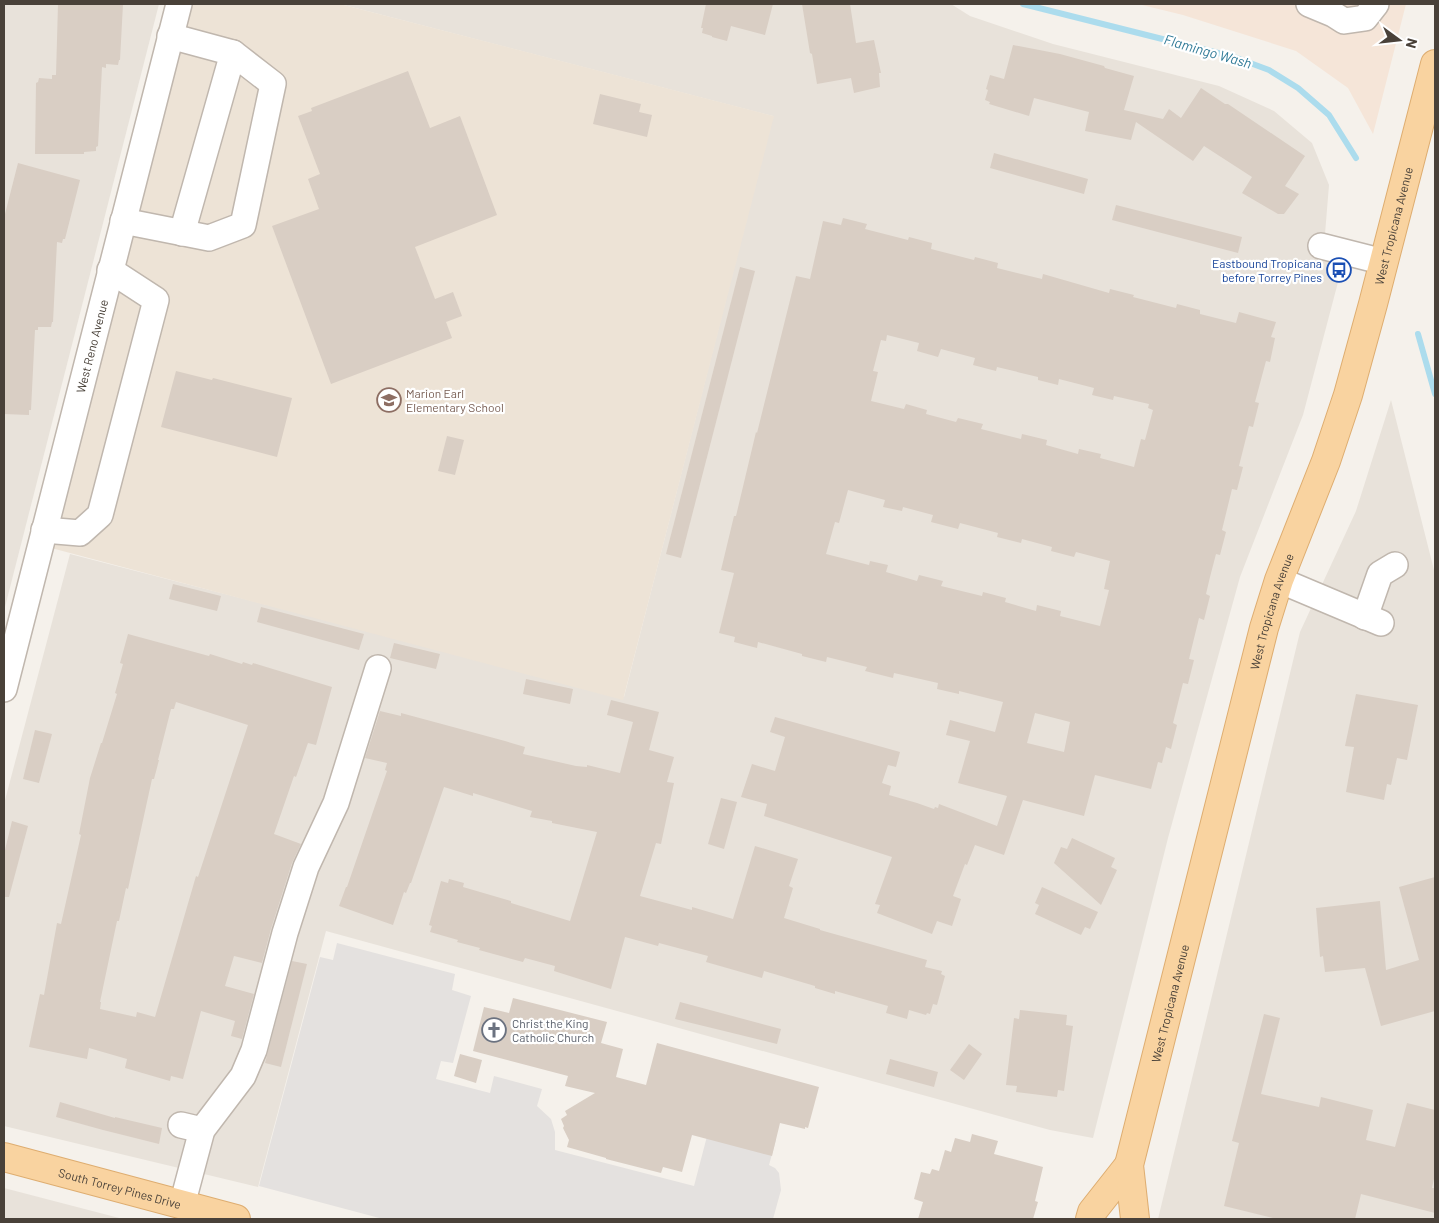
<svg xmlns="http://www.w3.org/2000/svg" width="1439" height="1223" font-family="Barlow,sans-serif">
	<style>
		.residential { fill: #e8e2da }
		.commercial { fill: #f5e5d8 }
		.education { fill: #ede3d6 }
		.parking { fill: #e4e1df }
		.lines { fill: none; stroke-linecap: round; stroke-linejoin: round }
		.stream { stroke: #acdced; stroke-width: 6 }
		.building { fill: #d9cec4; fill-rule: evenodd }
		.minor-casing { stroke: #c0b7ae; stroke-width: 28 }
		.major-casing { stroke: #dead70; stroke-width: 30 }
		.minor { stroke: #fff; stroke-width: 25 }
		.major { stroke: #f9d3a0; stroke-width: 28 }
		.labels { text-anchor: middle; dominant-baseline: central; stroke-width: 4.5; stroke-linejoin: round; paint-order: stroke }
		.street-label { font-size: 12px; fill: #494139; stroke: #fff }
		.transit-label { font-size: 12px; fill: #164399; stroke: #fff; text-anchor: end }
		.education-label { font-size: 12px; fill: #785e54; stroke: #fff; text-anchor: start }
		.worship-label { font-size: 12px; fill: #5b616d; stroke: #fff; text-anchor: start }
		.water-label { font-size: 14px; font-style: italic; fill: #317b98; stroke: #fff }
	</style>
	<rect width="100%" height="100%" fill="#f5f1eb"/>
	<!-- residential -->
	<g class="residential">
		<path d="M4,4H159L4,611Z"/>
		<path d="M340,4H951L970,16L1053,44L1219,86L1274,111L1312,143L1329,185L1325,234L1346,242L1342,267L1303,415L1240,577L1168,838L1093,1138L1050,1130L326,931L258,1187L4,1126V804L70,554L624,697L773,116Z"/>
		<path d="M1391,400L1435,574V1219H1158L1300,632L1356,511Z"/>
		<path d="M4,1188L123,1219H4Z"/>
	</g>
	<!-- commercial -->
	<path class="commercial" d="M1138,4H1406L1373,134L1348,88L1296,51L1183,15Z"/>
	<!-- education -->
	<path class="education" d="M179,4H340L774,116L623,700L40,545Z"/>
	<!-- parking -->
	<path class="parking" d="M337,943L455,974L452,990L471,996L453,1063L441,1061L436,1079L490,1093L494,1076L542,1089L537,1106L551,1119L555,1132V1150L694,1186L711,1121L776,1140L769,1165L775,1168L779,1173L781,1190L773,1219H383L259,1186L320,957L333,960Z"/>
	<g class="lines">
		<!-- stream -->
		<g class="stream">
			<path d="M1023,4L1234,57L1269,70L1298,88L1329,115L1356,158"/>
			<path d="M1418,334L1435,394"/>
		</g>
	</g>
	<!-- building -->
	<g class="building">
		<path d="M58,4H123L120,60H119L118,65L106,64V68L102,67L98,146L96,147V151L84,152V154H35L36,83L38,82L39,78L52,79V75H56Z"/>
		<path d="M706,4H773L765,35L731,26L727,41L712,37V36L702,33L703,28H701Z"/>
		<path d="M802,4H850L856,43L874,40L881,73H879L880,87L854,93L851,78L817,84L812,54L810,53Z"/>
		<path d="M1013,45L1060,54L1104,66L1105,68L1134,76L1124,110L1163,119L1169,109L1181,118L1201,88L1225,104H1228L1305,156L1285,186L1299,194L1284,214H1278L1242,193L1252,177L1204,146L1193,161L1136,122L1131,140L1085,131L1089,112L1034,98L1029,116L989,104L990,102L985,100L988,90L986,89L990,75L1004,79Z"/>
		<path d="M408,71L430,128L460,116L497,215L415,247L435,299L453,292L462,316L446,322L452,338L331,384L272,226L319,209L308,179L320,174L298,116L312,111L311,108Z"/>
		<path d="M600,94L641,104L639,112L652,115L647,137L593,124Z"/>
		<path d="M994,153L1088,179L1084,194L990,168Z"/>
		<path d="M18,163L80,180L65,239H63L62,243L57,242L53,322H52L51,327H38V330H35L31,410H29V415L4,414V218Z"/>
		<path d="M1116,205L1242,237L1238,253L1112,220Z"/>
		<path d="M843,218L867,224L865,229L908,240L909,237L932,243L931,249L974,260L975,257L998,263L997,268L1042,279L1043,274L1109,293L1110,289L1134,295L1133,297L1176,308L1177,304L1200,310V314L1236,323L1239,312L1276,322L1271,337L1275,338L1270,362L1266,361L1255,402L1259,403L1253,427L1249,426L1239,466L1243,467L1237,490L1232,489L1222,530L1226,532L1220,555L1216,554L1210,577L1206,594L1210,596L1204,620L1199,618L1189,659L1194,660L1188,684L1183,683L1173,723L1177,725L1171,749L1166,747L1162,763L1158,762L1151,789L1095,775L1084,816L1023,800L1004,855L975,845L967,865L965,864L953,896L961,899L952,926L937,921L932,934L877,913L880,905L875,904L892,857L764,816L767,804L741,797L752,764L775,771L785,737L770,732L775,717L900,752L896,767L888,765L882,783L891,786L889,795L917,803L934,809L935,807L938,808L939,804L997,826L1007,796L958,783L970,741L946,735L950,720L995,732L1003,702L959,691V694L937,689L938,683L894,673L893,678L865,671L867,667L827,657L826,662L802,656V654L758,642L757,648L734,642L735,637L719,633L734,573L721,570L734,516H736L756,432L757,433L796,276L810,279L823,221L841,225ZM887,335L919,343L917,351L938,357L941,349L975,358L973,365L996,371L997,367L1038,377V380L1058,385L1059,379L1094,388L1092,395L1113,400L1114,396L1149,404L1148,408L1153,410L1145,440L1141,439L1134,467L1100,458L1101,454L1079,449L1078,454L1046,445L1047,440L1022,434L1021,439L981,429L983,424L958,418L956,422L926,414L927,410L906,404L904,409L871,401L878,372L873,371L881,340L886,341ZM848,490L885,500L883,507L902,511L903,507L933,515L931,522L958,529L960,523L998,533L997,537L1021,543L1022,539L1052,547L1051,551L1074,557L1076,552L1110,561L1104,589L1109,590L1100,626L1060,616L1061,611L1037,605L1036,611L1005,602L1006,598L983,592L982,596L941,586L943,581L919,575L917,581L886,572L888,565L870,561L869,565L826,554L835,522L839,523ZM1035,713L1070,722L1064,752L1027,743Z"/>
		<path d="M740,267L755,271L681,558L666,554Z"/>
		<path d="M176,371L212,380L213,378L292,398L277,457L161,427Z"/>
		<path d="M447,436L464,440L455,475L438,471Z"/>
		<path d="M173,584L221,596L217,611L169,599Z"/>
		<path d="M261,607L364,634L359,650L257,622Z"/>
		<path d="M128,634L209,656L210,654L242,664L243,662L252,665L253,663L332,687L316,745L308,743L296,777L294,776L274,834L301,844L292,863L271,929L262,963L234,956L225,986L254,994L242,1039L231,1036L235,1021L201,1011L183,1079L171,1076L170,1081L125,1068L127,1059L89,1048L87,1059L29,1047L40,994L44,995L57,923L61,924L81,835L79,834L90,778L101,743H102L117,694L115,693L123,664L120,663ZM176,702L248,725L198,877L196,876L155,1017L137,1012L136,1017L100,1009L101,1002H100L117,921H119L126,888L128,889L152,779H154L159,760H158L171,709H174Z"/>
		<path d="M394,643L440,654L436,669L390,658Z"/>
		<path d="M526,679L573,689L570,704L523,694Z"/>
		<path d="M1356,694L1418,705L1407,760L1397,758L1391,785L1387,784L1384,800L1346,792L1354,747L1345,746Z"/>
		<path d="M611,700L659,712L649,750L674,757L667,782L674,783L661,844L656,843L640,896L692,910V907L733,919L755,846L798,859L789,886L793,888L784,918L820,929V930L927,960L925,967L942,971L941,974L945,976L937,1005L933,1004L930,1014L927,1013L926,1015L909,1010L907,1019L886,1013L888,1006L835,991V994L815,988V986L764,971L762,978L706,962L708,956L659,943L658,946L625,937L611,989L554,971L555,966L525,958L523,962L479,950L480,948L457,942L458,940L430,932L432,926L429,925L441,881L448,883L449,879L464,883L463,887L511,901V903L570,921L597,832L552,823V821L530,817L532,811L473,793V796L444,787L411,883H410L406,893L404,892L393,925L339,906L346,887H347L387,771L385,770L387,763L365,758L380,711L401,716V713L505,741L525,747L523,754L576,766L587,767V765L620,773L633,722L607,715Z"/>
		<path d="M35,730L52,734L39,783L23,779Z"/>
		<path d="M721,798L737,802L724,849L708,844Z"/>
		<path d="M12,821L28,826L9,897H4V854Z"/>
		<path d="M1072,838L1115,858L1111,867L1117,870L1101,905L1054,863L1061,847L1067,849Z"/>
		<path d="M1435,877V1011L1381,1026L1365,968L1325,972L1323,956L1320,957L1316,908L1380,901L1386,970L1419,960L1399,887Z"/>
		<path d="M1042,887L1098,912L1090,929L1085,927L1081,935L1035,914L1039,905L1035,903Z"/>
		<path d="M292,961L307,964L281,1067L265,1063Z"/>
		<path d="M513,998L607,1022L601,1043L623,1049L616,1077L646,1085L657,1043L819,1087L808,1128L805,1127V1129L780,1123L772,1156L692,1135L682,1172L663,1167L661,1173L606,1159V1158L567,1147L569,1140L563,1128L564,1126L561,1119L567,1115L565,1111L595,1093L565,1086L568,1076L473,1051L484,1007L509,1013Z"/>
		<path d="M680,1002L781,1029L777,1044L675,1019Z"/>
		<path d="M1020,1010L1067,1015L1066,1025L1073,1026L1064,1091L1058,1090L1057,1097L1016,1092L1017,1086L1006,1085L1014,1018L1019,1019Z"/>
		<path d="M1264,1014L1280,1018L1261,1094L1319,1107L1321,1097L1373,1110L1366,1140L1395,1147L1407,1103L1435,1110V1174L1432,1188H1435V1213L1361,1194L1355,1219H1277L1224,1206L1239,1143L1232,1141Z"/>
		<path d="M969,1044L982,1054L964,1080L950,1070Z"/>
		<path d="M460,1054L482,1060L476,1083L454,1076Z"/>
		<path d="M890,1059L938,1072L934,1087L886,1074Z"/>
		<path d="M60,1102L115,1118V1117L162,1128L159,1144L103,1130L56,1117Z"/>
		<path d="M972,1134L998,1141L994,1154L1043,1167L1035,1201L1038,1202L1033,1219H918L923,1202L914,1199L921,1172L930,1174L932,1169L939,1171L945,1150L951,1152L955,1138L970,1142Z"/>
	</g>
	<g class="lines">
		<!-- minor casing -->
		<g class="minor-casing">
			<g id="minor">
				<path d="M1309,4L1333,14L1344,21L1365,18L1376,4"/>
				<path d="M123,221L209,238L243,225L273,84L233,53L170,36"/>
				<path d="M182,233L233,53"/>
				<path d="M1321,246L1384,262"/>
				<path d="M44,530L80,533L100,515L156,300L110,270"/>
				<path d="M1279,580L1381,623"/>
				<path d="M1365,617L1380,574L1395,565"/>
				<path id="s1" d="M4,689L179,4"/>
				<path d="M181,1125L202,1130"/>
				<path d="M182,1205L202,1130L243,1076L254,1050L285,933L306,867L336,803L378,668"/>
			</g>
		</g>
		<!-- major casing -->
		<g class="major-casing">
			<g id="major">
				<path id="s2" d="M4,1157L236,1219"/>
				<path d="M1090,1219L1092,1212L1129,1165"/>
				<path id="s3" d="M1135,1219L1129,1165L1264,628L1279,580L1326,461L1348,395L1373,304L1435,64"/>
			</g>
		</g>
		<!-- minor -->
		<use href="#minor" class="minor"/>
		<!-- major -->
		<use href="#major" class="major"/>
	</g>
	<!-- icons -->
	<defs>
		<g id="bus-ring" transform="scale(1.25)"><circle r="9.5" fill="#fff" stroke="#1a4fb4" stroke-width="1.5"/><path d="M-5-6H5V4H4V6H2V4H-2V6H-4V4H-5ZM-3.5-4V0h7V-4ZM-3.5 1.2v1.5H-2V1.2ZM2 1.2v1.5H3.5V1.2Z" fill="#1a4fb4"/></g>
		<g id="school-ring" transform="scale(1.25)"><circle r="9.5" fill="#fff" stroke="#8d6e63" stroke-width="1.5"/><path d="M0-5L7-2L0 1L-7-2ZM-4 1L0 2.5L4 1V4Q0 6-4 4Z" fill="#8d6e63"/></g>
		<g id="church-ring" transform="scale(1.25)"><circle r="9.5" fill="#fff" stroke="#6b7280" stroke-width="1.5"/><path d="M-1.2-6h2.4v3.5h3.3v2.4h-3.3V6h-2.4V-.1h-3.3v-2.4h3.3Z" fill="#6b7280"/></g>
	</defs>
	<g fill-rule="evenodd">
		<use href="#bus-ring" x="1339" y="270"/>
		<use href="#school-ring" x="389" y="400"/>
		<use href="#church-ring" x="494" y="1030"/>
	</g>
	<g class="labels">
		<!-- street labels -->
		<g class="street-label">
			<text stroke="none"><textPath href="#s3" startOffset="1031">West Tropicana Avenue</textPath></text>
			<text stroke="none"><textPath href="#s1" startOffset="354">West Reno Avenue</textPath></text>
			<text stroke="none"><textPath href="#s3" startOffset="626">West Tropicana Avenue</textPath></text>
			<text stroke="none"><textPath href="#s3" startOffset="221">West Tropicana Avenue</textPath></text>
			<text stroke="none"><textPath href="#s2" startOffset="120">South Torrey Pines Drive</textPath></text>
		</g>
		<!-- transit labels -->
		<g class="transit-label">
			<text x="1322" y="263">Eastbound Tropicana<tspan x="1322" dy="14">before Torrey Pines</tspan></text>
		</g>
		<!-- education labels -->
		<g class="education-label">
			<text x="406" y="393">Marion Earl<tspan x="406" dy="14">Elementary School</tspan></text>
		</g>
		<!-- worship labels -->
		<g class="worship-label">
			<text x="512" y="1023">Christ the King<tspan x="512" dy="14">Catholic Church</tspan></text>
		</g>
		<!-- water labels -->
		<g class="water-label">
			<text transform="translate(1208 51) rotate(16)">Flamingo Wash</text>
		</g>
	</g>
	<!-- border -->
	<rect width="1439" height="1223" fill="none" stroke="#494139" stroke-width="10"/>
	<!-- north arrow -->
	<g transform="translate(1399 40) rotate(105)" stroke="#ffffff" stroke-width="4" paint-order="stroke">
	<path d="M0-4L9 19L0 12L-9 19Z" fill="#494139"/>
	<text y="-8" font-size="14" font-weight="bold" text-anchor="middle" fill="#494139">N</text>
	</g>
</svg>
